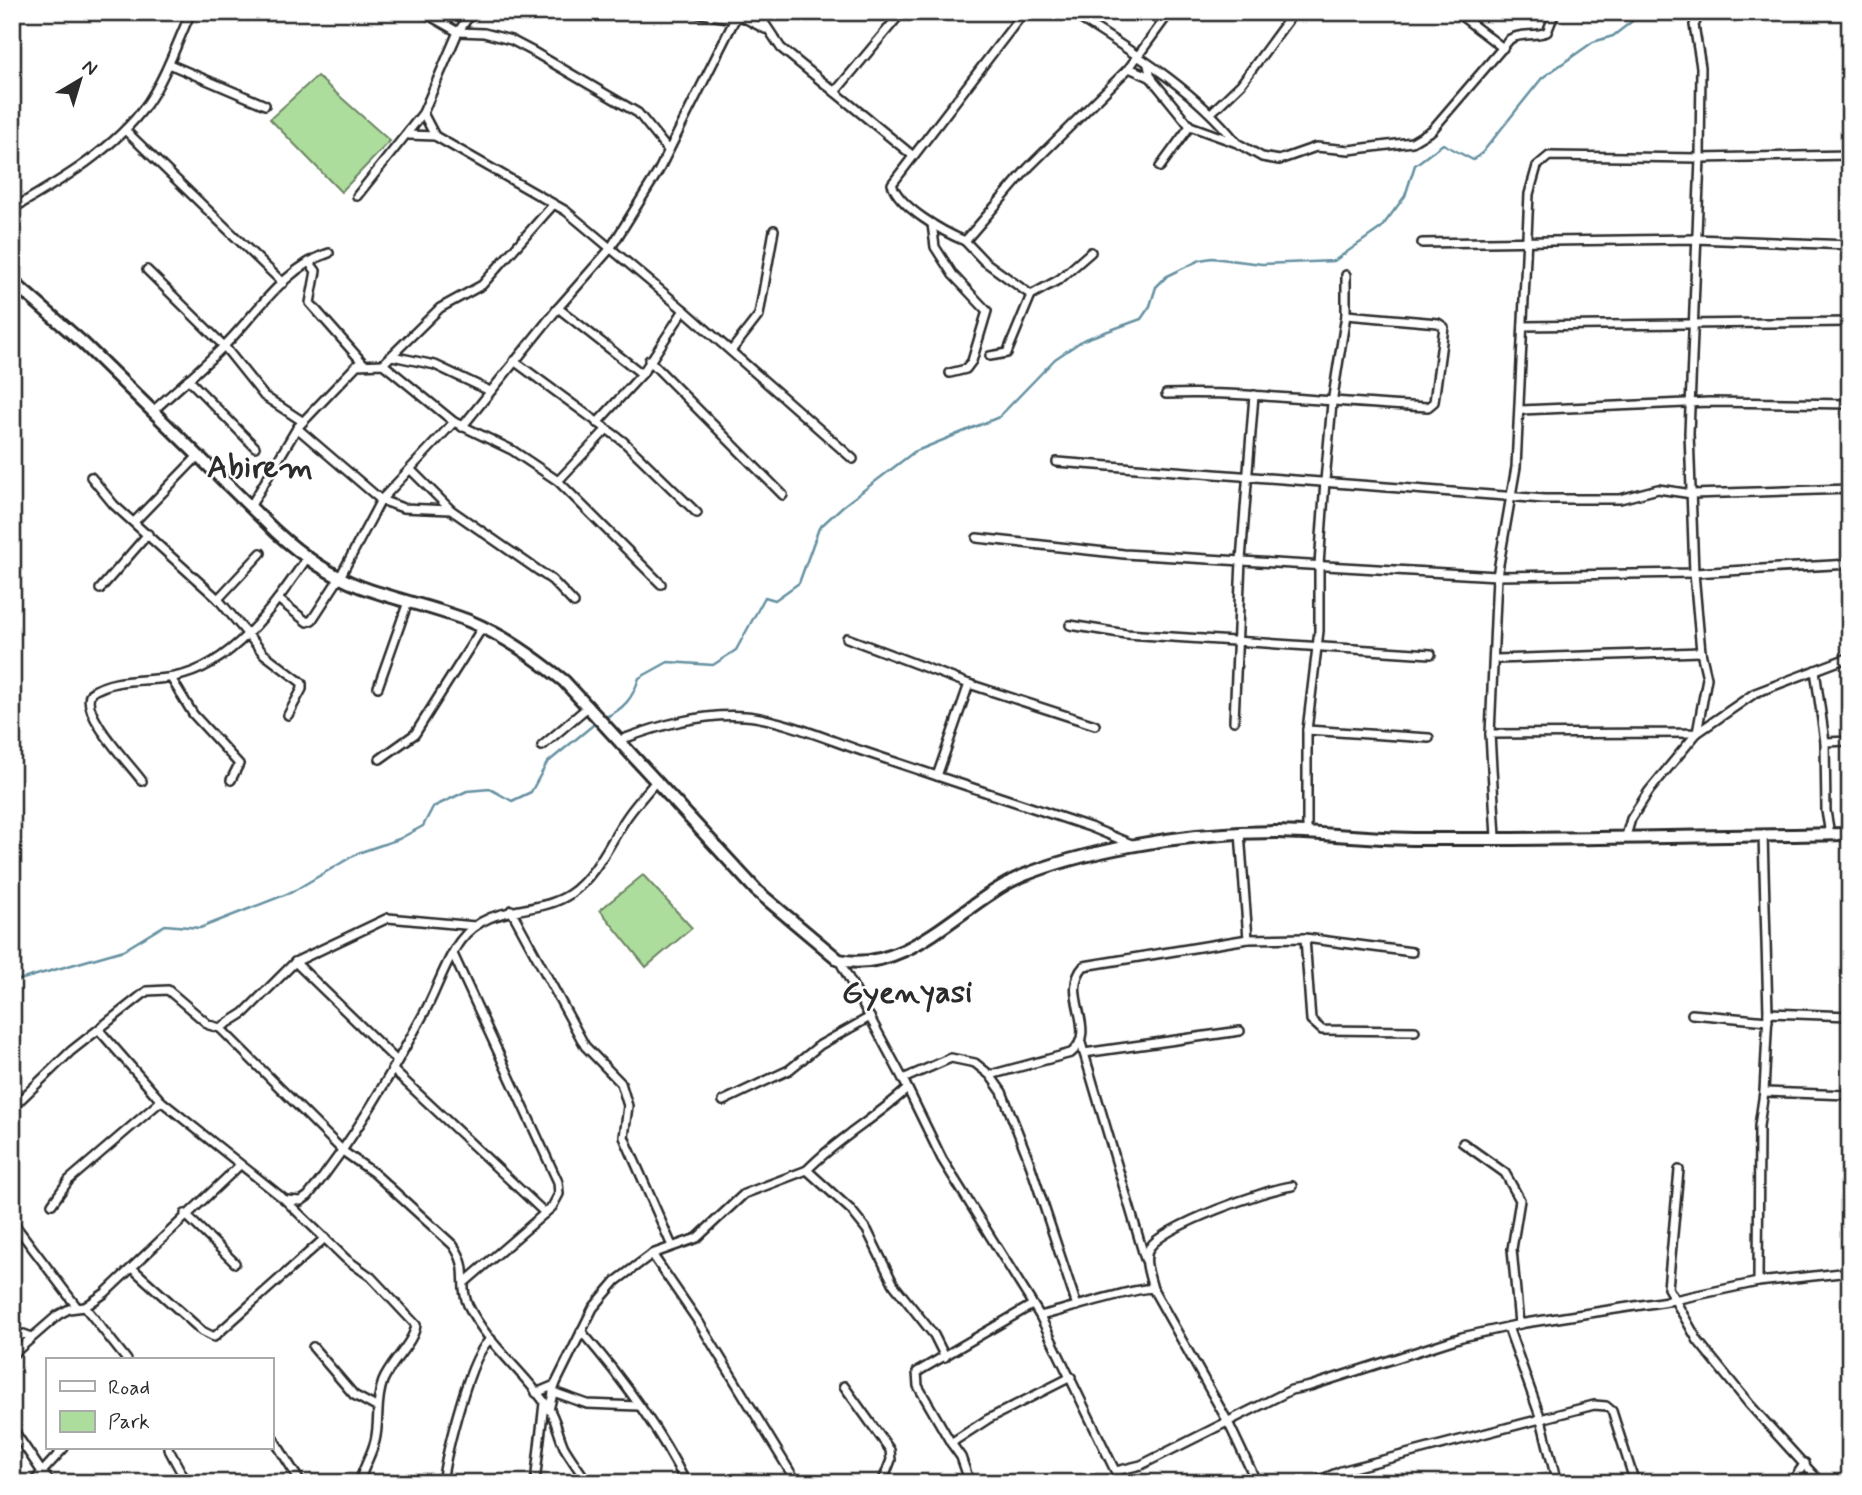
<svg xmlns="http://www.w3.org/2000/svg" width="1862" height="1495" font-family="Mynerve,sans-serif">
	<style>
		.green { fill: #addd9c; stroke: #6c8464; stroke-width: 2 }
		.lines { fill: none; stroke-linecap: round; stroke-linejoin: round }
		.stream { stroke: #6691a1; stroke-width: 2.5 }
		.street-casing { stroke: #2b2b2b; stroke-width: 12 }
		.secondary-casing { stroke: #2b2b2b; stroke-width: 16 }
		.street { stroke: #fff; stroke-width: 7 }
		.secondary { stroke: #fff; stroke-width: 10 }
		.labels { text-anchor: middle; dominant-baseline: central; stroke-width: 5; stroke-linejoin: round; paint-order: stroke }
		.quarter-label { font-size: 32px; font-weight: bold; fill: #2b2b2b; stroke: #fff }
	</style>
	<rect width="100%" height="100%" fill="#fff"/>
	<filter id="ink" filterUnits="userSpaceOnUse"><feTurbulence type="fractalNoise" baseFrequency=".0143" numOctaves="2"/><feDisplacementMap in="SourceGraphic" scale="14" xChannelSelector="R" yChannelSelector="G"/><feConvolveMatrix kernelMatrix="1 2 1 2 8 2 1 2 1" color-interpolation-filters="sRGB"/></filter>
	<g filter="url(#ink)">
		<!-- green -->
		<g class="green">
			<path d="M317,76L390,141L341,192L270,119Z"/>
			<path d="M643,875L692,928L646,967L600,910Z"/>
		</g>
		<g class="lines">
			<!-- stream -->
			<g class="stream">
				<path d="M604,718C624,709 633,698 639,678L668,662L713,665L736,650L765,597L775,600L799,583L819,528L843,506L914,452L999,417L1055,359L1083,340L1141,319L1150,306L1156,287L1167,276L1200,260L1212,258L1262,264L1334,261L1381,228L1405,196L1415,165L1443,144L1473,160L1482,153L1542,78L1593,42L1613,36L1644,12"/>
				<path d="M12,982L124,950L165,925L200,928L292,892L358,853L399,839L423,826L433,807L467,791L490,789L512,801L531,792L547,763L598,721"/>
			</g>
			<!-- street casing -->
			<g class="street-casing">
				<g id="street">
					<path d="M423,12L458,32L484,33L511,40L532,51L638,113L668,150"/>
					<path d="M689,12L735,19L753,12"/>
					<path d="M757,12L781,48L912,155"/>
					<path d="M1024,12L892,184C899,207 943,232 965,241L1028,168L1129,68L1170,12"/>
					<path d="M1070,12C1129,50 1192,87 1236,142"/>
					<path d="M1456,12L1503,48"/>
					<path d="M744,18L765,29"/>
					<path d="M169,64L265,105"/>
					<path d="M1148,65L1151,78L1190,126L1160,167"/>
					<path d="M1129,68L1152,78"/>
					<path d="M835,92L902,12"/>
					<path d="M1212,112L1241,84L1294,12"/>
					<path d="M423,113L435,136"/>
					<path d="M1190,126L1237,143L1262,157L1279,160L1316,147L1349,150L1412,142L1432,130L1510,39C1522,32 1534,37 1547,32L1555,12"/>
					<path d="M125,130L283,283"/>
					<path d="M409,135L435,136L566,211L684,310L853,459"/>
					<path d="M357,196L423,113L458,32L472,12"/>
					<path d="M12,209C60,181 114,150 147,104C166,76 177,43 191,12"/>
					<path d="M932,224L935,247L953,275L987,311L972,361L966,369L950,373"/>
					<path d="M965,241L984,261L1031,295L1060,279L1091,252"/>
					<path d="M1422,243L1695,239L1850,245"/>
					<path d="M309,262L316,271L310,303L363,363"/>
					<path d="M147,270L224,346L264,396L302,421"/>
					<path d="M558,308L642,374"/>
					<path d="M1523,326L1850,322"/>
					<path d="M731,351L759,315L774,230"/>
					<path d="M392,356L435,365L490,391"/>
					<path d="M990,356L1007,353L1031,295"/>
					<path d="M649,360L783,495"/>
					<path d="M514,361L623,441L697,513"/>
					<path d="M383,364L440,308L482,285L553,205"/>
					<path d="M188,379L255,447"/>
					<path d="M1166,394C1253,391 1341,404 1428,407L1434,402L1444,327L1438,323L1346,315"/>
					<path d="M1521,410L1709,402L1850,404"/>
					<path d="M153,411C177,389 202,368 225,345C256,314 285,267 329,253"/>
					<path d="M597,423L642,374L684,310"/>
					<path d="M462,427L558,308L610,249L658,172L735,19"/>
					<path d="M297,428L381,500L403,508L451,510L552,580L574,603"/>
					<path d="M1057,462L1544,499H1620L1658,489L1692,494L1850,489"/>
					<path d="M412,471L450,509"/>
					<path d="M91,477L114,505L218,599L264,654L302,683V689L288,715"/>
					<path d="M558,481L606,430"/>
					<path d="M250,507L297,428L357,365L383,364L454,422L512,450L558,481L661,584"/>
					<path d="M135,521L198,456"/>
					<path d="M977,538L1124,554L1497,576L1694,573L1850,564"/>
					<path d="M100,589L148,534"/>
					<path d="M218,599L261,553"/>
					<path d="M278,599L307,622L312,620L340,577L381,500L454,422"/>
					<path d="M1070,625L1126,634L1431,654"/>
					<path d="M847,638L969,684L937,776"/>
					<path d="M1496,659L1701,652"/>
					<path d="M1815,670L1825,742L1826,811L1830,834"/>
					<path d="M171,678L193,714L239,764L231,780"/>
					<path d="M969,684L1095,725"/>
					<path d="M378,687L408,602"/>
					<path d="M1234,721L1241,560L1254,395"/>
					<path d="M1307,730L1429,738"/>
					<path d="M1490,734L1697,733L1707,678L1701,652L1694,573L1689,433L1700,158L1701,67L1694,25L1701,12"/>
					<path d="M620,740C661,725 701,713 745,716C778,718 829,740 862,751C938,776 1014,802 1090,827L1134,845"/>
					<path d="M1825,742L1850,741"/>
					<path d="M542,746L589,706"/>
					<path d="M380,759L415,734L482,628"/>
					<path d="M142,781C129,763 79,713 91,693C114,677 147,682 174,677C234,666 275,604 307,558"/>
					<path d="M1240,833L1248,939"/>
					<path d="M1307,834V730L1319,631V565L1325,481L1332,403L1346,315V275"/>
					<path d="M1763,835L1768,1013"/>
					<path d="M1626,836L1631,819L1649,791L1697,733L1755,693L1850,657"/>
					<path d="M1496,837L1490,734L1497,576L1516,467L1529,194L1537,166L1549,156L1700,158L1850,155"/>
					<path d="M511,910L585,1046L621,1083L628,1106L624,1137L672,1246"/>
					<path d="M1305,938L1412,952"/>
					<path d="M453,954L558,1182L559,1194L552,1207L465,1282"/>
					<path d="M839,960L903,1079L942,1159L1040,1316L1121,1483"/>
					<path d="M295,962L396,1060"/>
					<path d="M1692,1014L1768,1021"/>
					<path d="M220,1028L344,1152L374,1173L453,1245C471,1270 458,1283 468,1305C487,1344 524,1372 548,1407C556,1419 558,1434 564,1447C571,1459 580,1471 588,1483"/>
					<path d="M99,1030L161,1101L284,1199L346,1259L371,1277L416,1325C414,1342 391,1362 383,1381C375,1402 380,1421 375,1441C371,1456 363,1468 359,1483"/>
					<path d="M1081,1043L1145,1259"/>
					<path d="M1084,1053L1240,1031"/>
					<path d="M392,1069L545,1213"/>
					<path d="M990,1075L1071,1053C1100,1030 1059,994 1084,966L1248,939L1305,938L1311,1020L1322,1030L1415,1031"/>
					<path d="M903,1079L951,1058L975,1063L990,1075L1002,1092L1028,1158L1077,1306"/>
					<path d="M1764,1092L1850,1095"/>
					<path d="M723,1101L789,1070L820,1045L870,1017"/>
					<path d="M12,1108L71,1051L147,991L168,990L209,1025L220,1028L244,1013L295,962L388,918L475,926"/>
					<path d="M1463,1143L1505,1173L1520,1200L1512,1249L1519,1324"/>
					<path d="M807,1170C838,1138 875,1119 907,1089"/>
					<path d="M1679,1170L1668,1288L1698,1341L1750,1405L1821,1483"/>
					<path d="M287,1200L301,1201L308,1196C353,1141 388,1079 422,1017C436,993 444,963 460,941C490,901 536,917 570,894C596,876 610,842 627,817C636,804 647,792 657,780"/>
					<path d="M52,1204L69,1180L161,1101"/>
					<path d="M185,1214L235,1263"/>
					<path d="M12,1221L77,1307"/>
					<path d="M652,1254L700,1324L797,1483"/>
					<path d="M132,1268L202,1331L214,1337L325,1238"/>
					<path d="M1758,1282L1759,1126L1764,1092L1768,1013L1850,1016"/>
					<path d="M1153,1289C1150,1276 1142,1259 1150,1247C1166,1225 1264,1190 1292,1186"/>
					<path d="M85,1307L127,1360"/>
					<path d="M1040,1316C1057,1312 1144,1285 1153,1289L1228,1422L1257,1483"/>
					<path d="M1508,1327L1541,1419L1557,1483"/>
					<path d="M581,1331C621,1377 659,1428 686,1483"/>
					<path d="M12,1339L24,1334L32,1337"/>
					<path d="M313,1347L354,1395L376,1407"/>
					<path d="M12,1355L58,1315L69,1309L85,1307L105,1293L240,1165"/>
					<path d="M844,1386L890,1450L891,1460L882,1483"/>
					<path d="M553,1392L587,1404L638,1406"/>
					<path d="M536,1393L555,1385"/>
					<path d="M549,1410L555,1385L593,1308L616,1281L652,1254L697,1238L744,1194L807,1170L851,1210L867,1230L894,1285L934,1335L945,1357"/>
					<path d="M12,1428L42,1472L33,1483"/>
					<path d="M271,1435L301,1483"/>
					<path d="M951,1443L918,1386L917,1372L1032,1305"/>
					<path d="M168,1448L187,1483"/>
					<path d="M1116,1471L1141,1465L1291,1390L1310,1386L1462,1337L1525,1323L1674,1300L1758,1282L1850,1272"/>
					<path d="M51,1483L42,1472L64,1448"/>
					<path d="M442,1483C446,1455 470,1352 491,1339"/>
					<path d="M535,1483L544,1403"/>
					<path d="M970,1483L961,1457L951,1443L988,1419L1071,1377"/>
					<path d="M1313,1483L1341,1471L1594,1405L1606,1406L1612,1411L1635,1483"/>
					<path d="M1791,1483L1805,1463"/>
				</g>
			</g>
			<!-- secondary casing -->
			<g class="secondary-casing">
				<path id="secondary" d="M12,281L83,343L275,531C300,554 329,575 361,587C396,600 434,607 469,621C505,636 534,657 564,681L757,891L839,960C910,974 963,901 1022,876C1056,862 1093,853 1130,846C1177,837 1229,832 1277,832C1325,833 1373,839 1420,839C1563,840 1707,836 1850,834"/>
			</g>
			<!-- street -->
			<use href="#street" class="street"/>
			<!-- secondary -->
			<use href="#secondary" class="secondary"/>
		</g>
	</g>
	<g class="labels">
		<!-- quarter labels -->
		<g class="quarter-label">
			<text x="260" y="468">Abirem</text>
			<text x="907" y="993">Gyenyasi</text>
		</g>
	</g>
	<!-- margin -->
	<rect width="1862" height="1495" fill="none" stroke="#fff" stroke-width="42"/>
	<rect x="21" y="21" width="1820" height="1453" fill="none" stroke="#2b2b2b" stroke-width="2.5" filter="url(#ink)"/>
	<!-- legend -->
	<rect x="46" y="1358" width="228" height="91" fill="#ffffff" stroke="#aaaaaa" stroke-width="2"/>
	<rect x="60" y="1381" width="35" height="10" fill="#ffffff" stroke="#aaaaaa" stroke-width="2"/>
	<text x="108" y="1394" font-size="21" fill="#2b2b2b">Road</text>
	<rect x="60" y="1411" width="35" height="21" fill="#addd9c" stroke="#aaaaaa" stroke-width="2"/>
	<text x="108" y="1428" font-size="21" fill="#2b2b2b">Park</text>
	<!-- north arrow -->
	<g transform="translate(80 80) rotate(38)" stroke="#ffffff" stroke-width="5" paint-order="stroke">
	<path d="M0-5L12 26L0 18L-12 26Z" fill="#2b2b2b"/>
	<text y="-10" font-size="19" font-weight="bold" text-anchor="middle" fill="#2b2b2b">N</text>
	</g>
</svg>
